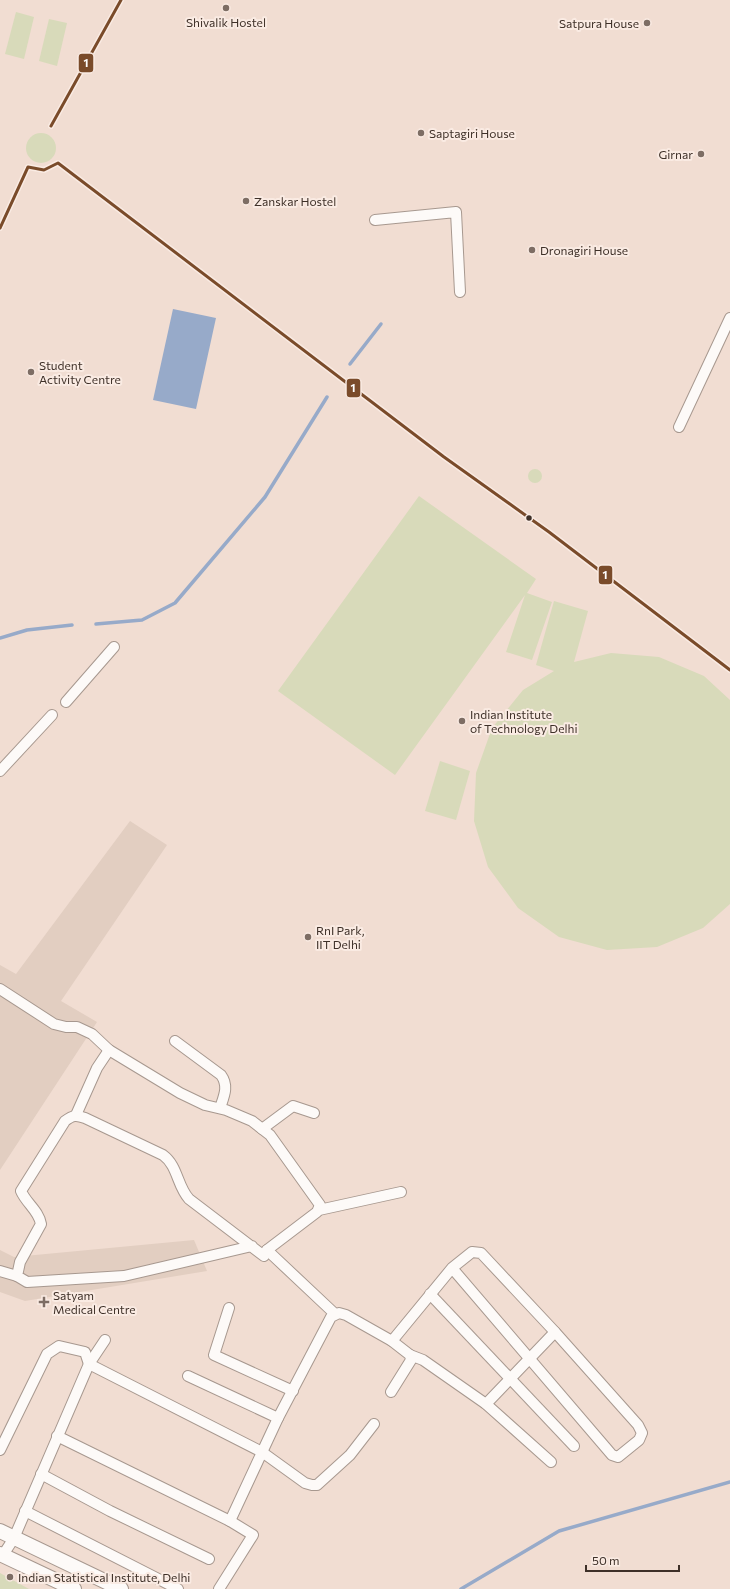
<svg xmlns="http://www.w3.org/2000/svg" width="730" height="1589" font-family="Commissioner,sans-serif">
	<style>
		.commercial { fill: #e2cec1 }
		.green { fill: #d8daba }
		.water { fill: #97aac9 }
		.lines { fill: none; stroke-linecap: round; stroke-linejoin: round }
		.stream { stroke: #97aac9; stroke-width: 3.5 }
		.minor-casing { stroke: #a7988f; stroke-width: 12 }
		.secondary-casing { stroke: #a7988f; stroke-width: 16 }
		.minor { stroke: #fdfaf8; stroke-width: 10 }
		.secondary { stroke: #fdfaf8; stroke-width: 14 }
		.bus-1-casing { stroke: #faebe3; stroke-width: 6 }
		.bus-1 { stroke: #7a4b2a; stroke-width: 3 }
		.poi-dot { fill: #7d6d64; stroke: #faebe3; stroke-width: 1.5 }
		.bus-dot { fill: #3e3028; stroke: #faebe3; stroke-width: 1.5 }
		.labels { text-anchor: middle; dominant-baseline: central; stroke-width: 4; stroke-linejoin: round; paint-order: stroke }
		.poi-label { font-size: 12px; fill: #3e3028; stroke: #faebe3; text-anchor: start }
		.line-badge { stroke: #faebe3; stroke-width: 1.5 }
		.badge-label { font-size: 11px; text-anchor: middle; font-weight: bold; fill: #fff }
	</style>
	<rect width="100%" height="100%" fill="#f1ddd2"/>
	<!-- commercial -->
	<g class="commercial">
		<path d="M130,821L167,845L61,1001L97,1022L0,1170V965L16,974Z"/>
		<path d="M194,1240L207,1271L25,1301L0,1292V1250L14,1257Z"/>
	</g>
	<!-- green -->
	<g class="green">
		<path d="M16,12L34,17L24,59L5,54Z"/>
		<path d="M49,19L67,23L57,66L39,61Z"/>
		<circle cx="41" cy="148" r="15"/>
		<circle cx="535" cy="476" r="7"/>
		<path d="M419,496L536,579L527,593L552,602L532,660L506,652L525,595L395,775L278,691Z"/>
		<path d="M554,601L588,611L574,662L611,653L659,657L704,676L730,700V904L703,928L657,947L607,950L559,937L518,908L488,867L474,821L476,773L492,728L523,690L554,671L536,665Z"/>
		<path d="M440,761L470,771L456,820L425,811Z"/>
		<path d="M0,1573L29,1589H0Z"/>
	</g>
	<!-- water -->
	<path class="water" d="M173,309L216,318L196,409L153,400Z"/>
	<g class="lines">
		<!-- stream -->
		<g class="stream">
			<path d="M350,364L381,324"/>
			<path d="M96,624L142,620L175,603L265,497L327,397"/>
			<path d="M0,638L27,630L72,625"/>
			<path d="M461,1589L559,1531L730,1482"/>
		</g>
		<!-- minor casing -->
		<g class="minor-casing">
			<g id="minor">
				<path d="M375,220L456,212L460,292"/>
				<path d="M679,427L730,318"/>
				<path d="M66,702L114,647"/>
				<path d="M0,771L52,715"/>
				<path d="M0,989L54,1024L66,1027H77L92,1034L109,1050L180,1093L205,1105L226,1110L252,1121L270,1135L320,1205L317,1212L267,1250L264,1256L189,1199C177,1186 178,1166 163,1155L85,1118C76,1115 73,1115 65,1121L21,1191C26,1203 39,1211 41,1224L20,1262L17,1276L27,1282L124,1276L252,1246"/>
				<path d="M175,1041L221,1075C229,1086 224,1096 220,1108"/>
				<path d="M76,1115L97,1068L109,1050"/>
				<path d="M262,1129L293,1106L314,1113"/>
				<path d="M319,1210L401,1192"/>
				<path d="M267,1250L335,1314"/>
				<path d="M0,1271L17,1276"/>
				<path d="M430,1294L574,1446"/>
				<path d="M229,1308L214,1355L293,1391"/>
				<path d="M392,1341L452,1268L472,1252L481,1253L555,1332L638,1425L642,1433L639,1440L618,1457L612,1455L452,1268"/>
				<path d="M410,1355L423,1360L486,1404L551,1462"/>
				<path d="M89,1364L105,1340"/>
				<path d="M188,1376L278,1418"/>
				<path d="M486,1404L555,1332"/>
				<path d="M57,1436L230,1521L253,1535L219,1589"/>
				<path d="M0,1450L47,1354L59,1346L85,1352L89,1364"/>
				<path d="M41,1474L110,1511L209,1559"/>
				<path d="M25,1511L178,1589"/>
				<path d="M230,1521L278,1418L331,1317L339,1313L346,1315L392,1341L410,1355L411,1360L391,1392"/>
				<path d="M3,1555L14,1538L89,1364L262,1452L305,1483L312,1485H317L350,1455L374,1424"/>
			</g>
		</g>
		<!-- secondary casing -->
		<g class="secondary-casing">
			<g id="secondary">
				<path d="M0,1531L121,1589"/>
				<path d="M0,1554L74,1589"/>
			</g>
		</g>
		<!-- minor -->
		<use href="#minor" class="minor"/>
		<!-- secondary -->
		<use href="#secondary" class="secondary"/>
		<!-- bus-1 casing -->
		<g class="bus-1-casing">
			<g id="bus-1">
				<path d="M51,126L121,0"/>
				<path d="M0,228L28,167L44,170L58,163L444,457L549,532L730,670"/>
			</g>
		</g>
		<!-- bus-1 -->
		<use href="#bus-1" class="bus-1"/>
	</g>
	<!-- markers -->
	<g class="poi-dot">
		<circle cx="226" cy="8" r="4"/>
		<circle cx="647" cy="23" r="4"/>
		<circle cx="421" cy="133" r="4"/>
		<circle cx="701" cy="154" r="4"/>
		<circle cx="246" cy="201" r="4"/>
		<circle cx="532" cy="250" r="4"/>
		<circle cx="31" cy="372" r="4"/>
		<circle cx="462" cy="721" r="4"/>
		<circle cx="308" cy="937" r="4"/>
		<path d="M42 1296h4v4h4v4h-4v4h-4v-4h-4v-4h4z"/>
		<circle cx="10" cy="1577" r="4"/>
	</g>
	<circle class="bus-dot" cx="529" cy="518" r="3.5"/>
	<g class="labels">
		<!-- poi labels -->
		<g class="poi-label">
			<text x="226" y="22" text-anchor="middle">Shivalik Hostel</text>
			<text x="639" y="23" text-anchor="end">Satpura House</text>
			<text x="429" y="133">Saptagiri House</text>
			<text x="693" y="154" text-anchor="end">Girnar</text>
			<text x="254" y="201">Zanskar Hostel</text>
			<text x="540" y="250">Dronagiri House</text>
			<text x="39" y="365">Student<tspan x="39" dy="14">Activity Centre</tspan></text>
			<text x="470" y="714">Indian Institute<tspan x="470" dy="14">of Technology Delhi</tspan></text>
			<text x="316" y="930">RnI Park,<tspan x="316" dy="14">IIT Delhi</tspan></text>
			<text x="53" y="1295">Satyam<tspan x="53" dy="14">Medical Centre</tspan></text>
			<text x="18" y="1577">Indian Statistical Institute, Delhi</text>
		</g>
	</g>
	<g class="line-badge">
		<rect x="78" y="53" width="16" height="20" rx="4" fill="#7a4b2a"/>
		<rect x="346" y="378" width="15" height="20" rx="4" fill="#7a4b2a"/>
		<rect x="598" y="565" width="15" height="20" rx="4" fill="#7a4b2a"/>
	</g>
	<g class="badge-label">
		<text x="86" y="67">1</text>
		<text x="353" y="392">1</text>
		<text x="605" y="579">1</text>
	</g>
	<!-- scale -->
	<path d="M586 1565v6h93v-6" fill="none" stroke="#3e3028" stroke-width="2"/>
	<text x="592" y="1565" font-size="12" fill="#3e3028" stroke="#faebe3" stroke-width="3" paint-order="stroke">50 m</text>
</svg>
